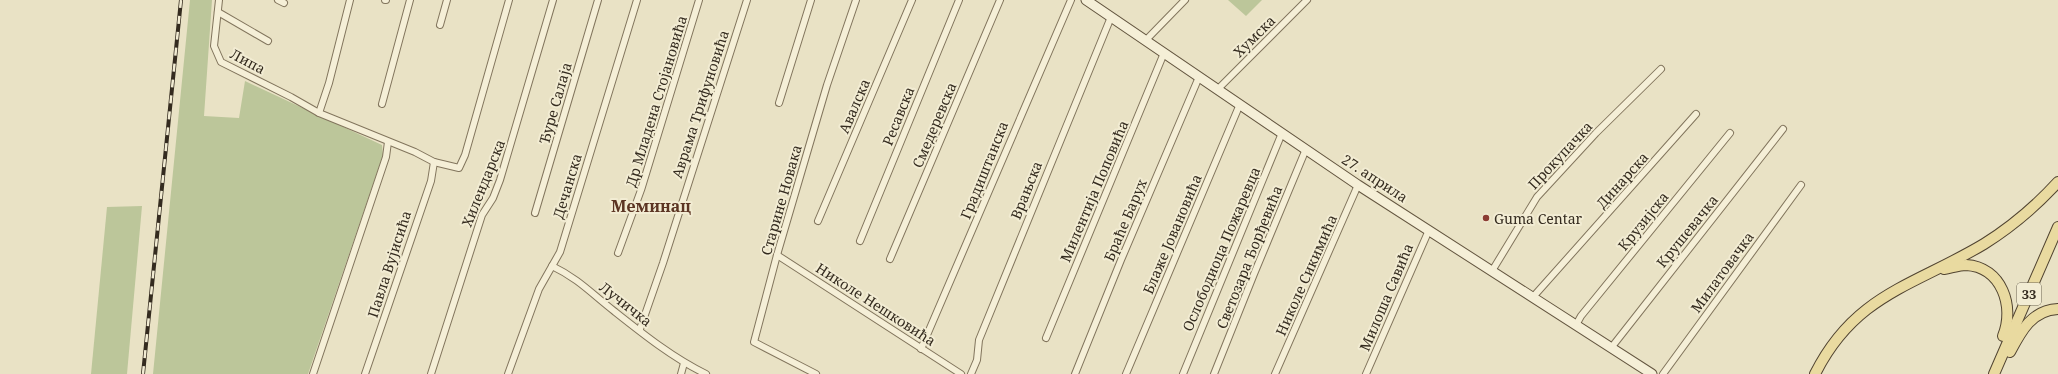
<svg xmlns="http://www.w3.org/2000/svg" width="2058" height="374" font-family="'Noto Serif',serif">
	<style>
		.green { fill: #bcc69a }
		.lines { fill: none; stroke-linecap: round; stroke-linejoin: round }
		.minor-casing { stroke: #82755d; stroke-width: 8 }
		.secondary-casing { stroke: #645640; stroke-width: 11 }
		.primary-casing { stroke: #504330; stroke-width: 12 }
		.minor { stroke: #f5efd7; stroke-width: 6 }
		.secondary { stroke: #f5efd7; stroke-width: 9 }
		.primary { stroke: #e9daa0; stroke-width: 10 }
		.rail-casing { stroke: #342b1f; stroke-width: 4 }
		.rail { stroke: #f2ecd3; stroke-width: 2.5; stroke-dasharray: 8; stroke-linecap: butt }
		.poi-dot { fill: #8b3c33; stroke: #f2ecd3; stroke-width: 1.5 }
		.labels { text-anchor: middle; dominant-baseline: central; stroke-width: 4; stroke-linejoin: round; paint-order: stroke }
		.shield { fill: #f2ecd3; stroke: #6d6555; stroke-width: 1 }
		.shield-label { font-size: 13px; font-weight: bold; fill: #342b1f }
		.street-label { font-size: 14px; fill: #342b1f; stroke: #f2ecd3 }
		.poi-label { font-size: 14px; fill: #342b1f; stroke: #f2ecd3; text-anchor: start }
		.quarter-label { font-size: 16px; font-weight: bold; fill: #5c3523; stroke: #f2ecd3 }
	</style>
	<rect width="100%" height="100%" fill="#e9e2c5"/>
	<!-- green -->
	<g class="green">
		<path d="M190,0H212L204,116L239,118L245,81L382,145L383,155L308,374H153Z"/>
		<path d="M1228,0H1262L1246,16Z"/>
		<path d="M142,206L127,374H91L107,207Z"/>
	</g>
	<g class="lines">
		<!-- minor casing -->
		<g class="minor-casing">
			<g id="minor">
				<path d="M219,0L214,46L221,62L291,97L319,113L415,152L434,162L459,168L465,155L509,0"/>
				<path d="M278,0L284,3"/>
				<path d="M385,0H386"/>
				<path d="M218,12L268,41"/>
				<path d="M440,25L447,0"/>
				<path d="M1146,40L1185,0"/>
				<path d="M1218,89L1307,0"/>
				<path d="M779,103L811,0"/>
				<path d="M382,104L410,0"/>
				<path d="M319,113L329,83L350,0"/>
				<path d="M535,213L598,0"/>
				<path d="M818,221L912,0"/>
				<path d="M860,241L959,0"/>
				<path d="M618,253L641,190L699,0"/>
				<path d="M777,255L961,374"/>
				<path d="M890,259L1000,0"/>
				<path d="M552,266C579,279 592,294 614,311C643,334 673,358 706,374"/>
				<path d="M1492,271L1537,197L1596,133L1661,69"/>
				<path d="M1533,297L1696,114"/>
				<path d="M1576,325L1581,316L1730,133"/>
				<path d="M640,329L663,263L747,0"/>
				<path d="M1046,338L1164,53"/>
				<path d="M1611,348L1783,129"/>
				<path d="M921,349L1071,0"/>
				<path d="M313,374L386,157L388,142"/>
				<path d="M365,374L431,181L434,162"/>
				<path d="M431,374L482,215L493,198L500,180L553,0"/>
				<path d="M508,374L539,289L560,252L637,0"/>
				<path d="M681,374L684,363"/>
				<path d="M816,374L754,342L777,255L827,85L856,0"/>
				<path d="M971,374L977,360L979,340L1111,17"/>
				<path d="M1075,374L1121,260L1199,77"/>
				<path d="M1126,374L1240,104"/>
				<path d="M1183,374L1282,133"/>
				<path d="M1214,374L1254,274L1306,149"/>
				<path d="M1275,374L1358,185"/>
				<path d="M1366,374L1429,230"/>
				<path d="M1663,374L1801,185"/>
			</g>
		</g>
		<!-- secondary casing -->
		<g class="secondary-casing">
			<path id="secondary" d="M1086,0L1358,185L1652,374"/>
		</g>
		<!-- primary casing -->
		<g class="primary-casing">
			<g id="primary">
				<path d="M1944,269C1951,268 1959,265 1966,265C2002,267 2015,307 2003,336"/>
				<path d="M2010,352C2021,331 2032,310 2058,309"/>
				<path d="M1815,374C1855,294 1914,286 1984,244C2011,227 2036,206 2058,182"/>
				<path d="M1994,374L2058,227"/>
			</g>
		</g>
		<!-- minor -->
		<use href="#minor" class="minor"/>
		<!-- secondary -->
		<use href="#secondary" class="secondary"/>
		<!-- primary -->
		<use href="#primary" class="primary"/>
		<!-- rail casing -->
		<g class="rail-casing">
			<path id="rail" d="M143,374L181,0"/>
		</g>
		<!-- rail -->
		<use href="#rail" class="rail"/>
	</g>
	<!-- markers -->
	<circle class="poi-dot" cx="1486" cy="218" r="4"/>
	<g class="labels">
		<!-- shield labels -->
		<rect class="shield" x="2017" y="283" width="24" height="22" rx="3"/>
		<g class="shield-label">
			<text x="2029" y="294">33</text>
		</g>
		<!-- street labels -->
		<g class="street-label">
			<text transform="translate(1254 36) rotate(-45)">Хумска</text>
			<text transform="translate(248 61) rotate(28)">Липа</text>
			<text transform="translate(656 101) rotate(-73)">Др Младена Стојановића</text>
			<text transform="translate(555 103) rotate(-74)">Ђуре Салаја</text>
			<text transform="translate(700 104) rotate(-72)">Аврама Трифуновића</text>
			<text transform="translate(854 106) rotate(-67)">Авалска</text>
			<text transform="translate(898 116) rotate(-68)">Ресавска</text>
			<text transform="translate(934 125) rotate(-67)">Смедеревска</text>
			<text transform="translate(1560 155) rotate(-47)">Прокупачка</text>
			<text transform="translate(984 170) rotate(-68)">Градиштанска</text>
			<text transform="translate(1375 178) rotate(33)">27. априла</text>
			<text transform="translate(1622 180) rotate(-48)">Динарска</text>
			<text transform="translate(483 183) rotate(-68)">Хилендарска</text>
			<text transform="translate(567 186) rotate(-73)">Дечанска</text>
			<text transform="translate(1026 190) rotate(-68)">Врањска</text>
			<text transform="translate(1094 191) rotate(-67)">Милентија Поповића</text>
			<text transform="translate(781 200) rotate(-74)">Старине Новака</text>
			<text transform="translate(1125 220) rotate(-67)">Браће Барух</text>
			<text transform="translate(1643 221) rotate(-51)">Крузијска</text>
			<text transform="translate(1687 231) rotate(-51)">Крушевачка</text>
			<text transform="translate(1172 234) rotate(-67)">Блаже Јовановића</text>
			<text transform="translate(1221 249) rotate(-67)">Ослободиоца Пожаревца</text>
			<text transform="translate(1249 257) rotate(-68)">Светозара Ђорђевића</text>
			<text transform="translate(389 264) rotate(-72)">Павла Вујисића</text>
			<text transform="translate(1722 272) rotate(-54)">Милатовачка</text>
			<text transform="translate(1306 275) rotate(-66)">Николе Сикимића</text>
			<text transform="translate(1386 297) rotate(-67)">Милоша Савића</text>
			<text transform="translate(626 304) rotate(38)">Лучичка</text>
			<text transform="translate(876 304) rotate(33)">Николе Нешковића</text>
		</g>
		<!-- poi labels -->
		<g class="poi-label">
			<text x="1494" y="218">Guma Centar</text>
		</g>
		<!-- quarter labels -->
		<g class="quarter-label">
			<text x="651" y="206">Меминац</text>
		</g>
	</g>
</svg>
